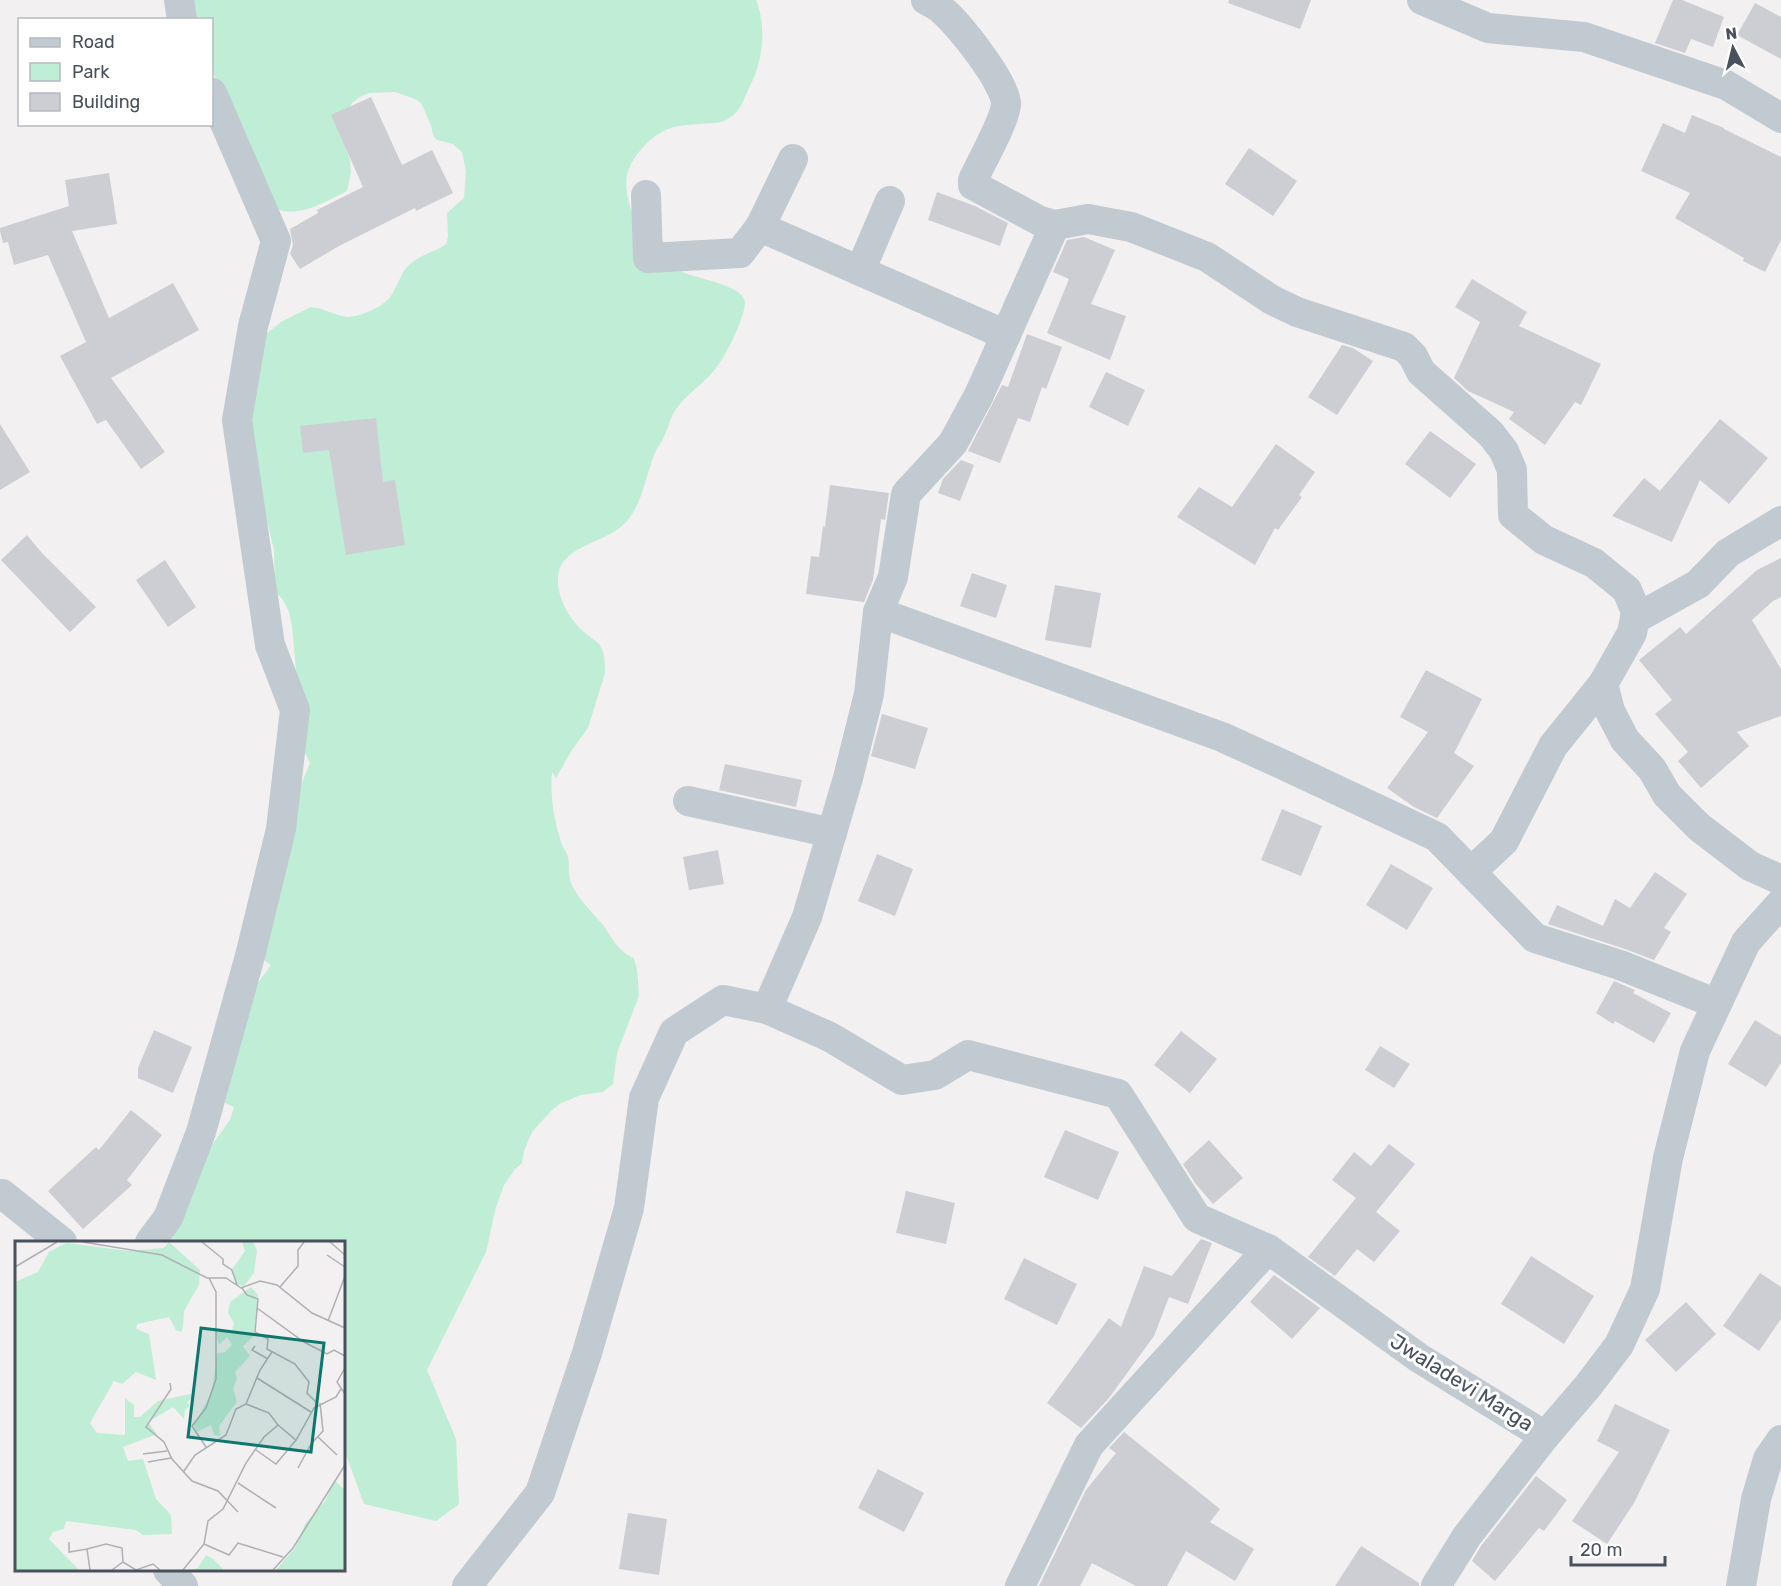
<svg xmlns="http://www.w3.org/2000/svg" width="1781" height="1586" font-family="Rubik,sans-serif">
	<style>
		.green { fill: #c0edd6 }
		.building { fill: #cdced4 }
		.lines { fill: none; stroke-linecap: round; stroke-linejoin: round }
		.minor { stroke: #c1c9d1; stroke-width: 30 }
		.labels { text-anchor: middle; dominant-baseline: central; stroke-width: 6; stroke-linejoin: round; paint-order: stroke }
		.street-label { font-size: 21px; fill: #48515c; stroke: #fff }
		.inset-road { fill: none; stroke: #aeb0b5; stroke-width: 1.5 }
		.view { fill: #0f766e; fill-opacity: 0.15; stroke: #0f766e; stroke-width: 3 }
		.inset-edge { fill: none; stroke: #48515c; stroke-width: 3 }
	</style>
	<rect width="100%" height="100%" fill="#f2f0f0"/>
	<!-- green -->
	<path class="green" d="M190,0H756C767,27 763,62 749,88C742,102 742,111 726,120C718,124 708,123 699,124C690,125 677,125 668,129C651,136 635,153 628,171C626,177 626,186 627,193C631,221 643,230 661,250C666,256 672,265 679,270C692,279 745,284 745,303C744,320 723,363 710,375C698,388 682,398 673,414C669,422 667,431 663,439C660,445 656,449 654,455C645,478 642,507 623,525C607,541 564,547 559,571C554,593 568,618 584,632C588,636 594,639 598,643C605,650 605,664 605,673L588,728L572,750L556,778L552,772C550,798 554,820 562,845C564,849 567,853 568,857C570,866 567,875 572,885C579,900 592,912 603,925C611,936 619,953 634,958L637,969L639,996L617,1053L613,1084L603,1092L581,1095L561,1103L552,1110L532,1132L524,1151L522,1163L516,1168L504,1185L496,1207L486,1252L427,1370L456,1439L459,1504L436,1521L364,1504L344,1449V1242H170L212,1145L230,1120L234,1107L227,1104L225,1102L254,988L271,965L264,960L299,790L310,763L303,749L292,626L289,612L283,600L275,591L274,550L268,525L265,523L244,453L266,334L281,322L311,307C323,308 335,315 346,317C358,318 385,306 391,296C398,285 401,272 410,264C421,254 436,252 446,244L448,237L447,213L464,198L466,171L462,152L453,144L437,140L433,135L431,125L421,103L415,99L395,92L369,93L360,97L352,103L347,112L345,145L350,160L351,172L347,191C327,201 299,218 277,209L215,78L212,62V20L194,19Z"/>
	<!-- building -->
	<g class="building">
		<path d="M1229,0H1311L1300,29L1228,3Z"/>
		<path d="M1673,0H1682L1724,17L1713,47L1691,39L1685,53L1655,43Z"/>
		<path d="M1755,3L1781,17V59L1737,35Z"/>
		<path d="M371,97L402,165L432,150L453,193L416,211L415,208L339,246L300,269L290,254L293,245L290,229L318,213L317,210L363,187L331,115Z"/>
		<path d="M1692,115L1724,128V129L1781,157V240L1765,272L1743,261L1744,258L1675,218L1690,193L1641,171L1663,123L1685,133Z"/>
		<path d="M1249,148L1297,181L1273,216L1225,184Z"/>
		<path d="M109,173L117,224L72,231L109,318L173,283L199,330L111,378L165,452L141,469L106,420L97,424L60,356L86,342L48,255L14,265L8,242L3,243L0,231V228L69,206L65,180Z"/>
		<path d="M937,192L975,206L1008,223L1000,246L928,220Z"/>
		<path d="M1084,237L1115,250L1091,304L1126,316L1110,360L1047,333L1069,279L1053,272L1067,240Z"/>
		<path d="M1472,279L1527,312L1519,326L1601,364L1581,405L1575,402L1545,445L1509,419L1514,412L1468,391L1454,378L1480,322L1455,307Z"/>
		<path d="M1027,334L1062,347L1046,389L1042,387L1030,422L1018,418L1000,463L968,451L1002,385L1008,387Z"/>
		<path d="M1342,345L1353,348L1373,361L1337,415L1308,397Z"/>
		<path d="M1106,372L1145,390L1128,426L1089,407Z"/>
		<path d="M376,418L383,482L395,480L405,545L346,555L329,450L303,453L300,426Z"/>
		<path d="M1720,419L1768,458L1729,504L1700,480L1672,542L1612,516L1644,478L1660,491Z"/>
		<path d="M0,424L30,472L0,490Z"/>
		<path d="M1430,431L1476,464L1450,498L1405,464Z"/>
		<path d="M1276,444L1315,472L1299,495L1302,497L1278,530L1275,528L1255,565L1177,517L1199,487L1232,507Z"/>
		<path d="M961,460L974,465L960,501L938,493L943,479Z"/>
		<path d="M830,485L889,493L885,520L881,519L873,580L864,602L806,594L811,556L819,557L823,526L825,527Z"/>
		<path d="M27,535L42,553L96,607L70,632L1,560Z"/>
		<path d="M1781,558V597L1773,601L1752,620L1781,669V716L1737,732L1749,746L1701,788L1678,761L1688,752L1655,714L1672,700L1639,660L1680,627L1686,634L1757,570Z"/>
		<path d="M165,560L196,607L168,627L136,580Z"/>
		<path d="M972,573L1007,585L996,618L960,606Z"/>
		<path d="M1055,585L1101,593L1091,648L1045,640Z"/>
		<path d="M1426,670L1482,699L1454,753L1474,766L1437,818L1414,807L1387,788L1428,732L1400,717Z"/>
		<path d="M882,714L928,728L915,769L871,756Z"/>
		<path d="M725,764L802,780L796,807L719,790Z"/>
		<path d="M1282,809L1322,826L1301,876L1261,860Z"/>
		<path d="M718,850L724,884L689,890L683,857Z"/>
		<path d="M877,854L913,869L895,916L858,901Z"/>
		<path d="M1391,864L1433,888L1407,930L1366,905Z"/>
		<path d="M1655,872L1687,894L1664,928L1671,932L1654,960L1625,949L1548,924L1557,905L1603,926L1615,899L1630,908Z"/>
		<path d="M1614,981L1635,990L1633,993L1671,1013L1654,1043L1615,1021L1613,1024L1596,1013Z"/>
		<path d="M1755,1020L1781,1036V1063L1766,1087L1728,1064Z"/>
		<path d="M154,1030L192,1047L173,1093L138,1078V1068Z"/>
		<path d="M1181,1031L1217,1059L1190,1093L1154,1065Z"/>
		<path d="M1380,1046L1410,1064L1394,1088L1365,1070Z"/>
		<path d="M131,1110L162,1135L127,1180L132,1185L83,1229L48,1191L96,1147L99,1150Z"/>
		<path d="M1065,1130L1119,1152L1098,1200L1044,1177Z"/>
		<path d="M1209,1140L1243,1178L1213,1204L1195,1183L1183,1164Z"/>
		<path d="M1389,1144L1415,1164L1376,1212L1400,1231L1374,1262L1357,1249L1335,1276L1308,1257L1356,1198L1332,1180L1354,1152L1371,1166Z"/>
		<path d="M906,1191L955,1203L946,1244L896,1233Z"/>
		<path d="M1201,1239L1212,1243L1188,1304L1169,1297L1154,1336L1109,1398L1081,1428L1047,1403L1109,1318L1121,1327L1144,1266L1172,1276Z"/>
		<path d="M1531,1256L1594,1296L1564,1344L1501,1304Z"/>
		<path d="M1024,1258L1077,1284L1057,1325L1004,1299Z"/>
		<path d="M1760,1273L1781,1287V1319L1759,1351L1723,1326Z"/>
		<path d="M1274,1275L1320,1308L1292,1339L1250,1302Z"/>
		<path d="M1686,1302L1716,1334L1676,1372L1645,1340Z"/>
		<path d="M1615,1404L1670,1430L1634,1503L1607,1544L1572,1521L1619,1452L1597,1441Z"/>
		<path d="M1124,1432L1220,1509L1210,1522L1254,1549L1235,1581L1186,1551L1167,1586H1136L1092,1563L1080,1586H1039L1086,1490L1116,1453L1109,1448Z"/>
		<path d="M878,1469L924,1493L904,1532L858,1508Z"/>
		<path d="M1536,1476L1567,1500L1544,1531L1539,1528L1495,1581L1472,1561L1481,1546Z"/>
		<path d="M628,1513L667,1519L659,1575L619,1569Z"/>
		<path d="M1361,1546L1419,1583V1586H1335Z"/>
	</g>
	<g class="lines">
		<!-- minor -->
		<g class="minor">
			<path d="M179,0L182,20"/>
			<path d="M926,0C931,3 938,6 942,10C958,23 1006,83 1006,104C1005,121 981,162 973,180V185L1040,221L1055,225L1088,219L1131,227L1207,257L1272,300L1297,312L1404,347L1413,356L1421,372L1491,434L1504,451L1512,470L1513,515L1544,540L1594,563L1627,590L1636,612L1632,633L1603,684L1610,711L1625,740L1652,769L1667,795L1699,827L1750,866L1781,880"/>
			<path d="M1422,0L1488,28L1584,37L1726,85L1781,118"/>
			<path d="M793,159L760,227L1006,335"/>
			<path d="M646,195L648,258L740,253L760,227"/>
			<path d="M860,271L890,201"/>
			<path d="M878,612L1222,737L1288,767L1437,837L1535,938L1620,965L1717,1004"/>
			<path d="M1635,619L1698,584L1728,553L1781,521"/>
			<path d="M688,801L832,833"/>
			<path d="M1471,872L1504,841L1553,746L1603,684"/>
			<path d="M767,1009L830,1037L902,1080L935,1075L968,1055L1118,1094L1197,1218L1268,1249"/>
			<path d="M2,1194L62,1242"/>
			<path d="M150,1242L168,1218L201,1132L250,956L281,829L295,710L270,645L237,420L253,326L276,241L212,93"/>
			<path d="M168,1570L183,1586"/>
			<path d="M467,1586L540,1493L587,1353L629,1208L644,1098L674,1032L723,1000L767,1009L807,917L848,778L869,694L878,612L893,577L906,494L953,443L979,395L1055,225"/>
			<path d="M1020,1586L1089,1445L1268,1249L1419,1358L1545,1436L1588,1386L1619,1345L1645,1289L1668,1158L1695,1051L1746,942L1781,903"/>
			<path d="M1436,1586L1467,1536L1545,1436"/>
			<path d="M1741,1586L1756,1499L1768,1459L1781,1440"/>
		</g>
	</g>
	<g class="labels">
		<!-- street labels -->
		<g class="street-label">
			<text transform="translate(1462 1382) rotate(32)">Jwaladevi Marga</text>
		</g>
	</g>
	<!-- overview -->
	<g transform="translate(15 1241)">
		<rect width="330" height="330" fill="#f2f0f0"/>
		<path d="M154,1L185,29L184,44L169,70L168,86L166,91L161,89L154,76L122,83L121,88L134,93L141,139L121,131L107,143L99,140L75,182L82,192L110,194V157L119,164V176H125L143,160L175,153L179,155L172,161L175,165L170,169L169,178L158,166L133,181L142,193L108,206L113,220L128,218L141,258L156,274L157,293L128,294L121,289L51,280L49,288L38,291L34,298L64,329H0V41L23,31L34,11L51,2L114,10L149,7ZM227,1H238L242,9L239,32L229,45L223,44L216,30L230,10ZM236,46L243,54L239,95L228,105L235,115L220,131L222,138L218,147L222,161L204,185L205,195L199,194L196,184L182,191L179,184L197,151L202,112L210,111L217,104L212,96L204,104L199,86L217,90L219,82L213,72L215,61ZM319,239L330,249V329H261L280,307L290,283L310,260ZM191,314L198,318L209,329H177L183,327Z" fill="#c0edd6"/>
		<path class="inset-road" d="M68,1L147,14L192,37H211L226,47L245,40L262,44L297,72L330,87M187,1L208,18V23L217,29L222,44M315,1L330,14M312,14L330,26M0,26L42,1M265,46L283,25V9L289,1M227,47L232,54L243,58L240,91L253,98L252,108L280,123L294,141L292,152L303,163M242,67L289,101L312,113L319,109L330,115M313,80L330,35M240,105L237,109L253,118M330,127L322,141L330,153M242,137L296,171M155,142L156,148L131,186L149,201L157,218L177,240L203,250L223,271M231,163L254,172L263,184M303,196L322,214M191,206L177,185L191,167L201,138V51L194,37M241,209L261,223L281,199M128,213L152,210M133,221L156,217M283,227L296,203L308,190L305,162M169,230L180,214L211,194L221,168L231,163L245,129L257,111M223,242L261,267M54,301V311L72,308L75,329M189,303L214,314L223,302L268,316M72,308L91,303L107,307L108,321M97,329L108,321L121,329L138,323L145,329M168,329L189,303L193,280L208,268L231,222L249,196L263,184L281,199L299,167L321,156L326,148M258,329L278,307L330,224"/>
		<path class="view" d="M186,87L309,102L296,211L173,196Z"/>
		<rect width="330" height="330" class="inset-edge"/>
	</g>
	<!-- legend -->
	<rect x="18" y="18" width="195" height="108" fill="#ffffff" stroke="#b6b9be" stroke-width="1.5"/>
	<rect x="30" y="38" width="30" height="9" fill="#c1c9d1" stroke="#b6b9be" stroke-width="1.5"/>
	<text x="72" y="48" font-size="18" fill="#48515c">Road</text>
	<rect x="30" y="63" width="30" height="18" fill="#c0edd6" stroke="#b6b9be" stroke-width="1.5"/>
	<text x="72" y="78" font-size="18" fill="#48515c">Park</text>
	<rect x="30" y="93" width="30" height="18" fill="#cdced4" stroke="#b6b9be" stroke-width="1.5"/>
	<text x="72" y="108" font-size="18" fill="#48515c">Building</text>
	<!-- north arrow -->
	<g transform="translate(1733 48) rotate(353)" stroke="#ffffff" stroke-width="4.5" paint-order="stroke">
	<path d="M0-4.5L10 22L0 15L-10 22Z" fill="#48515c"/>
	<text y="-9" font-size="16" font-weight="bold" text-anchor="middle" fill="#48515c">N</text>
	</g>
	<!-- scale -->
	<path d="M1571 1556v9h94v-9" fill="none" stroke="#48515c" stroke-width="3"/>
	<text x="1580" y="1556" font-size="18" fill="#48515c" stroke="#ffffff" stroke-width="4.5" paint-order="stroke">20 m</text>
</svg>
